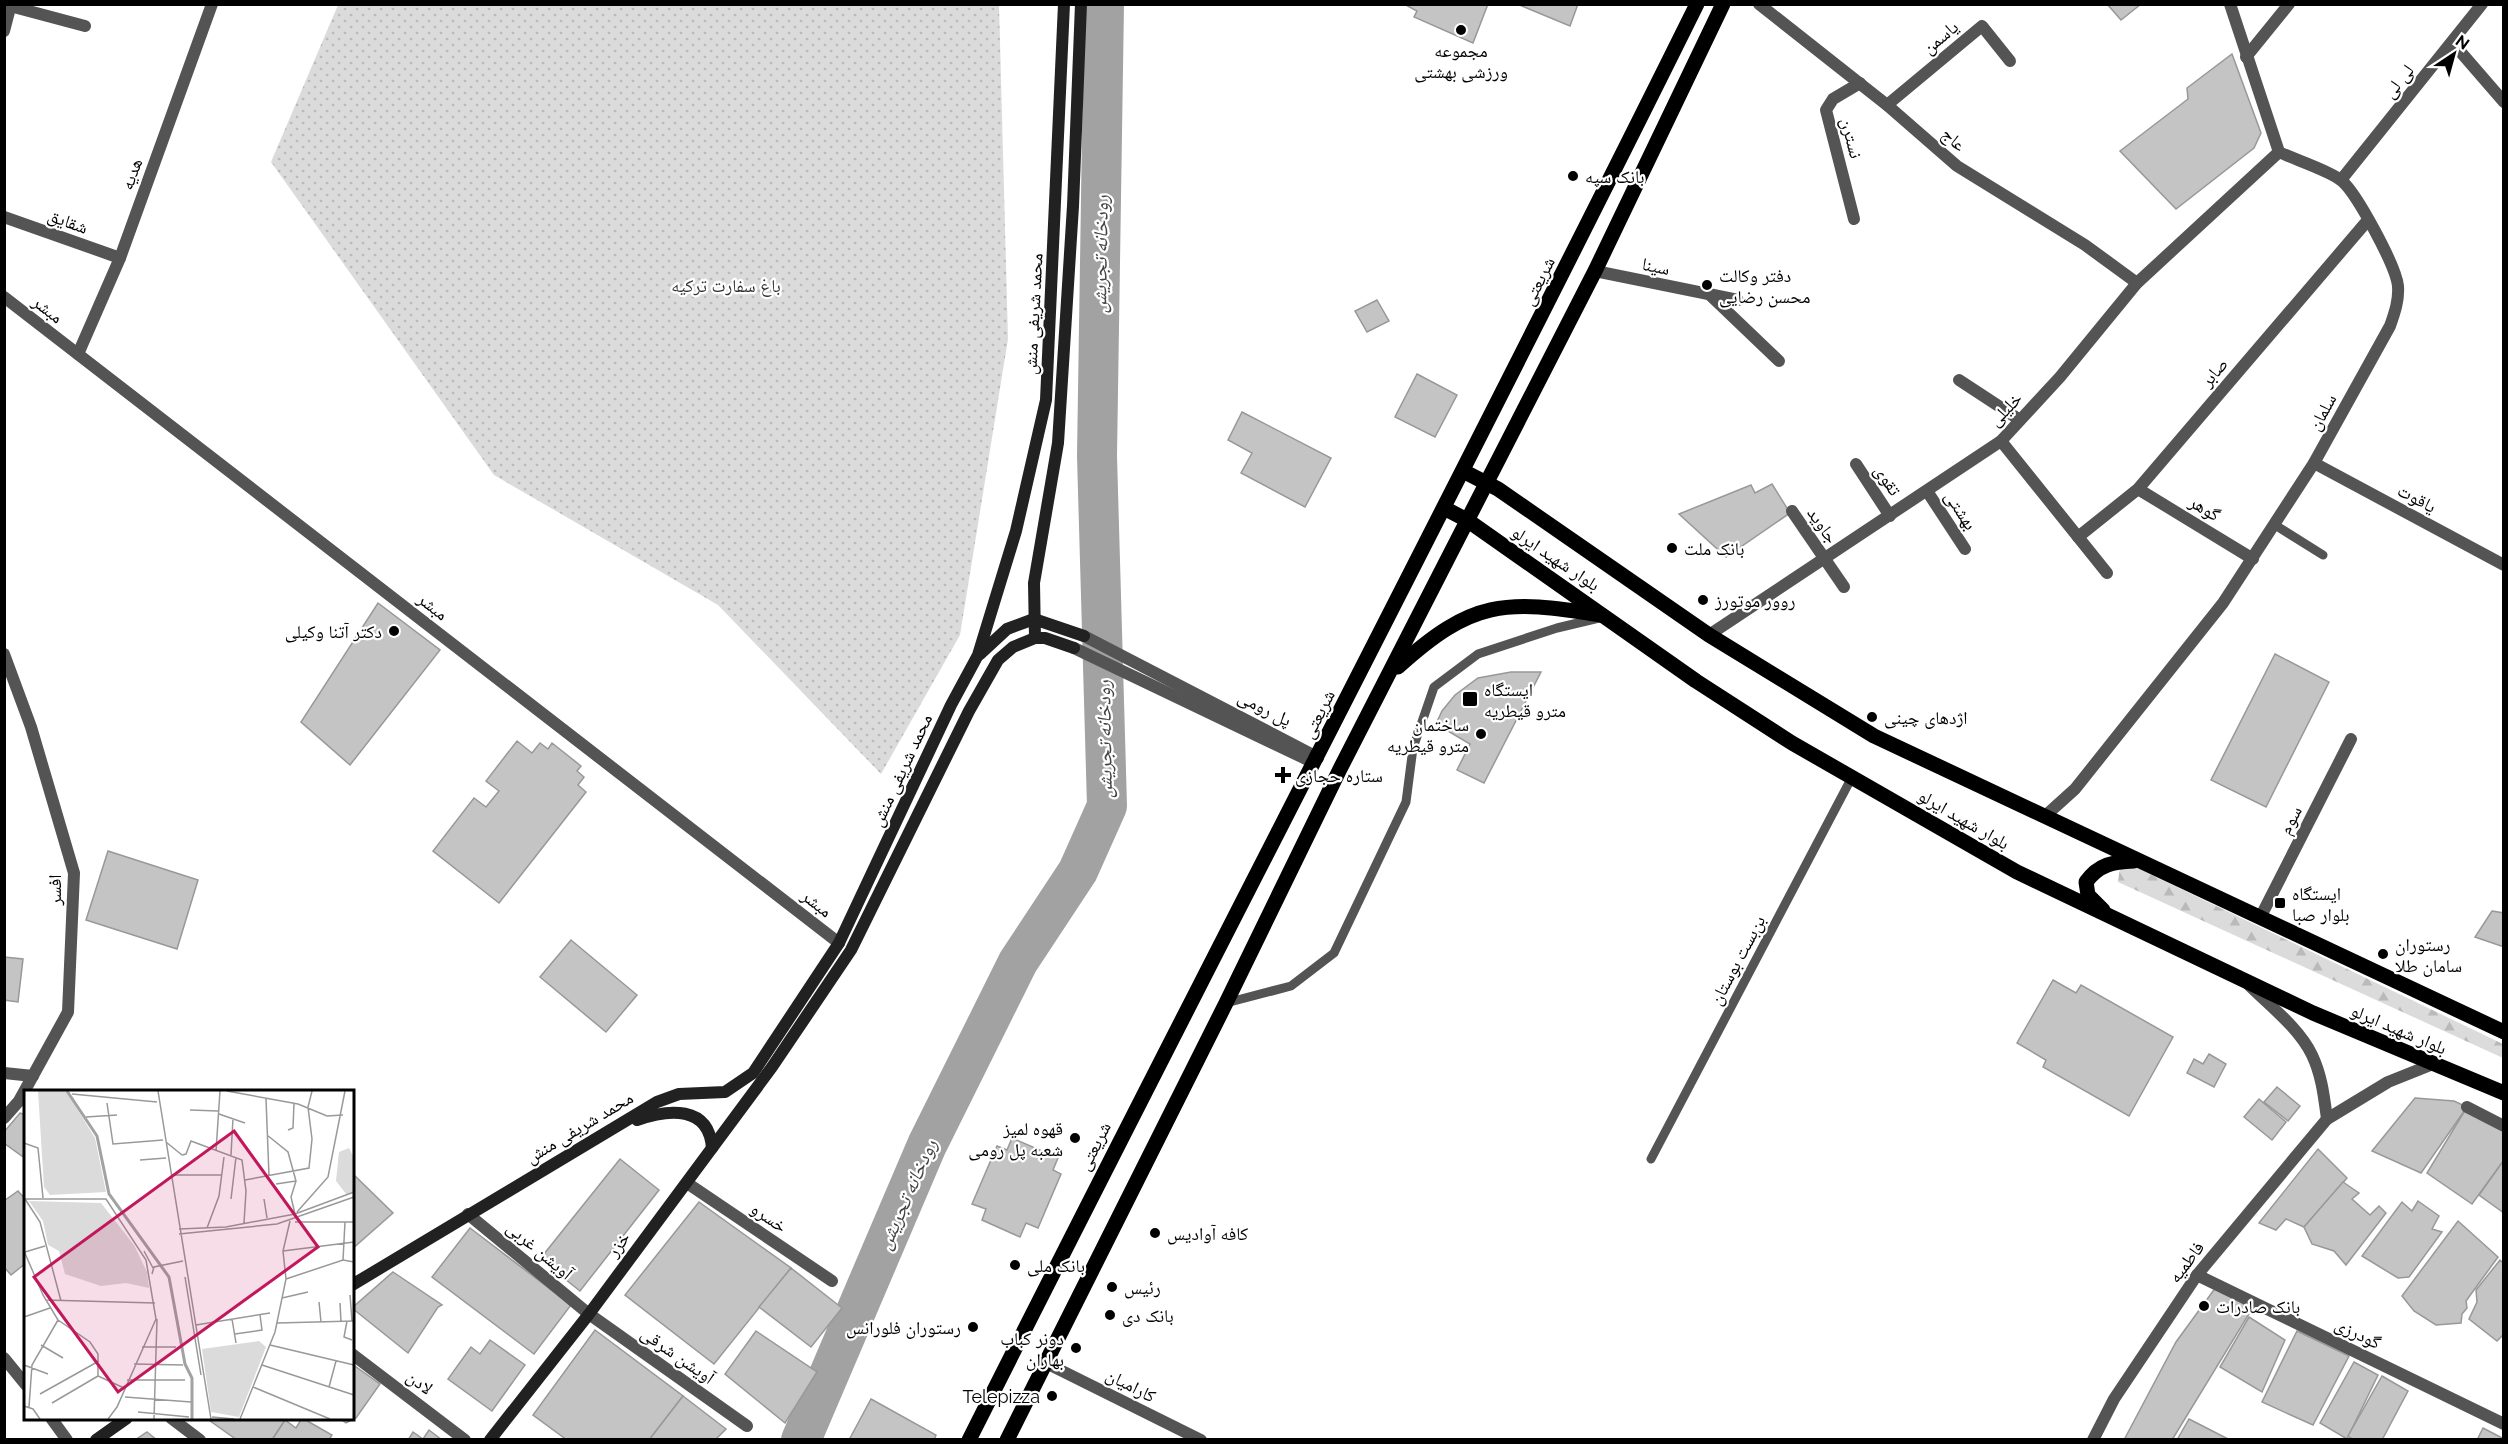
<svg xmlns="http://www.w3.org/2000/svg" width="2508" height="1444" font-family="Raleway,'Noto Naskh Arabic',sans-serif">
	<style>
		.forest { fill: url(#forest-firs) }
		.park { fill: url(#park-dots) }
		.lines { fill: none; stroke-linecap: round; stroke-linejoin: round }
		.river { stroke: #a2a2a2; stroke-width: 40 }
		.building { fill: #c4c4c4; stroke: #989898; stroke-width: 1.5 }
		.lane { stroke: #545454; stroke-width: 9 }
		.street { stroke: #545454; stroke-width: 12 }
		.secondary { stroke: #212121; stroke-width: 12 }
		.primary { stroke: #000; stroke-width: 15 }
		.poi-dot { fill: #000; stroke: #fff; stroke-width: 2 }
		.labels { text-anchor: middle; dominant-baseline: central; stroke-width: 4.5; stroke-linejoin: round; paint-order: stroke }
		.street-label { font-size: 18px; fill: #000; stroke: #fff }
		.poi-label { font-size: 18px; fill: #000; stroke: #fff; text-anchor: start }
		.park-label { font-size: 18px; fill: #323232; stroke: #fff }
		.water-label { font-size: 20px; font-style: italic; fill: #434343; stroke: #fff }
		.inset-river { fill: none; stroke: #a2a2a2; stroke-width: 3 }
		.inset-road { fill: none; stroke: #999; stroke-width: 1.5 }
		.view { fill: #c2185b; fill-opacity: 0.15; stroke: #c2185b; stroke-width: 3 }
		.inset-edge { fill: none; stroke: #000; stroke-width: 3 }
	</style>
	<defs>
		<pattern id="forest-firs" width="22" height="20" patternUnits="userSpaceOnUse" patternTransform="scale(1.5)"><rect width="22" height="20" fill="#dbdbdb"/><path d="M5 1l3.5 6h-7zM16 11l3.5 6h-7z" fill="#bababa"/></pattern>
		<pattern id="park-dots" width="8" height="8" patternUnits="userSpaceOnUse" patternTransform="scale(1.5)"><rect width="8" height="8" fill="#dbdbdb"/><path d="M2 2h.1M6 6h.1" fill="none" stroke="#bababa" stroke-width="1.8" stroke-linecap="round"/></pattern>
	</defs>
	<rect width="100%" height="100%" fill="#fff"/>
	<!-- forest -->
	<path class="forest" d="M2131,865L2503,1044V1058L2118,882L2120,867Z"/>
	<!-- park -->
	<path class="park" d="M338,5H999L1008,339L960,635L881,774L718,605L494,475L271,162Z"/>
	<g class="lines">
		<!-- river -->
		<path class="river" d="M801,1440L927,1145L1018,962L1078,871L1107,806L1097,456L1104,4"/>
	</g>
	<!-- building -->
	<g class="building">
		<path d="M1404,4H1488L1473,43L1414,17L1417,11Z"/>
		<path d="M1517,4H1578L1570,26Z"/>
		<path d="M2107,4H2141L2121,20Z"/>
		<path d="M2232,54L2261,133L2254,148L2176,209L2120,151L2188,99L2187,88Z"/>
		<path d="M1377,300L1389,321L1367,332L1355,311Z"/>
		<path d="M1417,374L1457,395L1435,437L1395,417Z"/>
		<path d="M1242,412L1331,458L1305,507L1241,473L1252,453L1228,440Z"/>
		<path d="M1772,484L1790,513L1726,557L1679,514L1751,485L1755,493Z"/>
		<path d="M378,603L440,650L350,765L301,722Z"/>
		<path d="M2275,654L2329,682L2266,807L2211,780Z"/>
		<path d="M1511,672H1541L1484,783L1457,770L1470,744L1436,724L1442,711L1455,695L1478,678Z"/>
		<path d="M517,741L532,753L540,743L548,749L552,743L581,766L577,771L584,777L578,785L586,792L499,903L433,851L474,798L486,807L499,791L486,781Z"/>
		<path d="M108,851L198,880L177,949L86,920Z"/>
		<path d="M2492,911L2504,913V947L2475,937Z"/>
		<path d="M571,940L637,995L606,1032L540,977Z"/>
		<path d="M4,957L23,959L18,1002L4,1000Z"/>
		<path d="M2053,980L2076,993L2081,985L2173,1037L2129,1116L2043,1067L2046,1060L2017,1043Z"/>
		<path d="M2209,1054L2226,1064L2214,1087L2187,1073L2194,1059L2203,1064Z"/>
		<path d="M2277,1087L2300,1106L2288,1121L2264,1102Z"/>
		<path d="M2415,1098L2454,1101L2467,1107L2421,1173L2372,1151Z"/>
		<path d="M2259,1099L2286,1122L2272,1140L2244,1117Z"/>
		<path d="M2467,1107L2504,1125V1160L2472,1204L2427,1173Z"/>
		<path d="M20,1113L26,1115V1159L4,1143V1132Z"/>
		<path d="M1012,1138L1058,1158L1053,1170L1061,1174L1038,1228L1026,1223L1020,1237L982,1220L986,1209L972,1204L997,1146L1007,1150Z"/>
		<path d="M2318,1149L2347,1178L2304,1227L2286,1219L2276,1230L2259,1223Z"/>
		<path d="M620,1159L659,1190L580,1291L540,1259Z"/>
		<path d="M2504,1160V1213L2479,1195Z"/>
		<path d="M352,1173L393,1213L352,1249Z"/>
		<path d="M2343,1182L2359,1193L2352,1199L2370,1215L2379,1206L2386,1213L2346,1265L2334,1251L2312,1244L2304,1227Z"/>
		<path d="M18,1191L26,1200V1263L11,1275L4,1267V1201Z"/>
		<path d="M2418,1201L2439,1216L2432,1229L2442,1232L2409,1277L2398,1278L2362,1256L2402,1202L2412,1211Z"/>
		<path d="M699,1202L791,1268L714,1364L625,1295Z"/>
		<path d="M2458,1221L2498,1257L2466,1301L2467,1308L2462,1314L2461,1323L2436,1325L2414,1311L2402,1296Z"/>
		<path d="M470,1228L571,1305L534,1354L432,1277Z"/>
		<path d="M2500,1260L2504,1264V1334L2497,1341L2469,1319L2477,1302L2476,1290Z"/>
		<path d="M791,1268L842,1308L811,1347L759,1307Z"/>
		<path d="M393,1272L442,1305L438,1307L408,1353L352,1308Z"/>
		<path d="M2216,1287L2252,1309L2172,1440H2124L2176,1342Z"/>
		<path d="M2249,1317L2285,1340L2262,1392L2220,1367Z"/>
		<path d="M595,1330L683,1396L649,1440H567L533,1415Z"/>
		<path d="M756,1331L817,1372L785,1423L725,1374Z"/>
		<path d="M2297,1331L2349,1356L2313,1425L2262,1402Z"/>
		<path d="M490,1340L525,1365L492,1411L448,1379L471,1347L480,1354Z"/>
		<path d="M2354,1362L2378,1375L2347,1439L2320,1423Z"/>
		<path d="M352,1364L380,1384L356,1418L346,1423L339,1418H352Z"/>
		<path d="M2382,1376L2408,1391L2382,1440H2354L2348,1436Z"/>
		<path d="M683,1396L726,1429L715,1440H649Z"/>
		<path d="M871,1399L936,1435L934,1440H849Z"/>
		<path d="M206,1418H282L285,1420L272,1440H237Z"/>
		<path d="M302,1418L332,1435L329,1440H272L285,1420L296,1428Z"/>
		<path d="M2189,1419L2230,1440H2177Z"/>
		<path d="M2483,1428L2504,1439V1440H2477Z"/>
		<path d="M429,1430L442,1440H408L413,1432L423,1439Z"/>
		<path d="M147,1432L157,1440H135Z"/>
	</g>
	<g class="lines">
		<!-- lane -->
		<g class="lane">
			<path d="M2275,525L2323,555"/>
			<path d="M1226,1003L1291,986L1334,953L1406,802L1413,748L1434,687L1478,654L1557,628L1599,618"/>
			<path d="M1651,1159L1852,777"/>
		</g>
		<!-- street -->
		<g class="street">
			<path d="M1759,4L1887,105L1957,166L2085,245L2137,283"/>
			<path d="M10,6L85,26"/>
			<path d="M4,31L11,4"/>
			<path d="M2452,42L2504,102"/>
			<path d="M2246,57L2289,4"/>
			<path d="M1887,105L1982,26L2010,61"/>
			<path d="M2341,180L2482,4"/>
			<path d="M4,217L120,258"/>
			<path d="M1854,219L1826,110L1833,99L1860,83"/>
			<path d="M1595,271L1738,300"/>
			<path d="M1711,296L1779,361"/>
			<path d="M4,297L839,943"/>
			<path d="M78,354L120,258L212,4"/>
			<path d="M1959,380L2020,420"/>
			<path d="M2001,441L2107,573"/>
			<path d="M2314,463L2504,565"/>
			<path d="M1856,464L1890,516"/>
			<path d="M2138,489L2253,559"/>
			<path d="M1927,491L1965,549"/>
			<path d="M1792,511L1844,587"/>
			<path d="M2078,537L2138,489L2368,220"/>
			<path d="M1709,635L2001,441L2060,377L2137,283L2279,152"/>
			<path d="M1084,636L1317,757"/>
			<path d="M1074,648L1306,759L1318,758"/>
			<path d="M4,654L31,727L74,873L68,1012L19,1101L4,1118"/>
			<path d="M2044,817L2075,789L2223,603L2314,463L2390,326C2395,312 2399,300 2398,286C2396,266 2357,194 2342,181C2331,171 2293,159 2279,152L2230,4"/>
			<path d="M2260,918L2351,739"/>
			<path d="M2249,985C2270,1006 2299,1028 2312,1055C2322,1076 2324,1097 2327,1119"/>
			<path d="M4,1073L33,1076"/>
			<path d="M2467,1107L2504,1126"/>
			<path d="M687,1183L832,1281"/>
			<path d="M468,1214L589,1314L747,1426"/>
			<path d="M2197,1275L2504,1424"/>
			<path d="M352,1354L465,1440"/>
			<path d="M4,1358L26,1385"/>
			<path d="M1046,1363L1201,1440"/>
			<path d="M51,1418L67,1440"/>
			<path d="M171,1418L200,1440"/>
			<path d="M2093,1440L2114,1399L2197,1275L2327,1119L2388,1082L2433,1064"/>
		</g>
		<!-- secondary -->
		<g class="secondary">
			<path d="M1035,638L1034,583L1058,443L1073,206L1081,4"/>
			<path d="M980,654L1007,629L1034,619L1084,636"/>
			<path d="M637,1120C668,1109 709,1105 712,1148"/>
			<path d="M352,1285L657,1102L679,1094L725,1092L753,1073L839,943L951,705L978,655L1016,531L1046,400L1064,4"/>
			<path d="M96,1440L127,1418"/>
			<path d="M490,1440L589,1314L772,1067L851,950L969,711L998,660L1013,647L1035,638H1045L1074,648"/>
		</g>
		<!-- primary -->
		<g class="primary">
			<path d="M1463,471L1498,489L1709,635L1874,736L2504,1032"/>
			<path d="M1444,508L1467,520L1696,681L1792,743L2017,872L2313,1013L2504,1093"/>
			<path d="M1398,667C1472,600 1504,599 1601,615"/>
			<path d="M2103,910L2088,895L2086,882C2099,864 2113,862 2134,861"/>
			<path d="M969,1440C1210,960 1459,485 1697,4"/>
			<path d="M1007,1440L1226,1003L1340,769L1595,271L1723,4"/>
		</g>
	</g>
	<!-- markers -->
	<g class="poi-dot">
		<circle cx="1461" cy="30" r="6"/>
		<circle cx="1573" cy="176" r="6"/>
		<circle cx="1707" cy="285" r="6"/>
		<circle cx="1672" cy="548" r="6"/>
		<circle cx="1703" cy="600" r="6"/>
		<circle cx="394" cy="631" r="6"/>
		<rect x="1462" y="691" width="16" height="16" rx="3"/>
		<circle cx="1872" cy="717" r="6"/>
		<circle cx="1481" cy="734" r="6"/>
		<path d="M1280 766h6v6h6v6h-6v6h-6v-6h-6v-6h6z"/>
		<rect x="2274" y="897" width="12" height="12" rx="3"/>
		<circle cx="2383" cy="954" r="6"/>
		<circle cx="1075" cy="1138" r="6"/>
		<circle cx="1155" cy="1233" r="6"/>
		<circle cx="1015" cy="1265" r="6"/>
		<circle cx="1112" cy="1287" r="6"/>
		<circle cx="2204" cy="1306" r="6"/>
		<circle cx="1110" cy="1315" r="6"/>
		<circle cx="973" cy="1327" r="6"/>
		<circle cx="1076" cy="1348" r="6"/>
		<circle cx="1052" cy="1396" r="6"/>
	</g>
	<g class="labels">
		<!-- street labels -->
		<g class="street-label">
			<text transform="translate(1940 37) rotate(-40)">یاسمن</text>
			<text transform="translate(2398 81) rotate(-51)">لی لی</text>
			<text transform="translate(1852 138) rotate(76)">نسترن</text>
			<text transform="translate(1954 139) rotate(41)">عاج</text>
			<text transform="translate(131 174) rotate(-70)">هدیه</text>
			<text transform="translate(68 221) rotate(20)">شقایق</text>
			<text transform="translate(1656 266) rotate(12)">سینا</text>
			<text transform="translate(1538 281) rotate(-63)">شریعتی</text>
			<text transform="translate(48 309) rotate(38)">مبشر</text>
			<text transform="translate(1033 314) rotate(-87)">محمد شریفی منش</text>
			<text transform="translate(2214 372) rotate(-49)">صابر</text>
			<text transform="translate(2005 409) rotate(-46)">خلیلی</text>
			<text transform="translate(2322 412) rotate(-61)">سلمان</text>
			<text transform="translate(1888 480) rotate(56)">تقوی</text>
			<text transform="translate(2417 498) rotate(28)">یاقوت</text>
			<text transform="translate(2205 508) rotate(31)">گوهر</text>
			<text transform="translate(1961 510) rotate(57)">بهشتی</text>
			<text transform="translate(1823 525) rotate(55)">جاوید</text>
			<text transform="translate(1556 558) rotate(34)">بلوار شهید ایرلو</text>
			<text transform="translate(433 606) rotate(38)">مبشر</text>
			<text transform="translate(1265 708) rotate(27)">پل رومی</text>
			<text transform="translate(1318 714) rotate(-63)">شریعتی</text>
			<text transform="translate(901 770) rotate(-65)">محمد شریفی منش</text>
			<text transform="translate(1964 819) rotate(30)">بلوار شهید ایرلو</text>
			<text transform="translate(2290 820) rotate(-63)">سوم</text>
			<text transform="translate(54 890) rotate(-90)">افسر</text>
			<text transform="translate(817 903) rotate(38)">مبشر</text>
			<text transform="translate(1737 960) rotate(-62)">بن‌بست بوستان</text>
			<text transform="translate(2399 1029) rotate(23)">بلوار شهید ایرلو</text>
			<text transform="translate(579 1127) rotate(-31)">محمد شریفی منش</text>
			<text transform="translate(1094 1146) rotate(-63)">شریعتی</text>
			<text transform="translate(769 1217) rotate(34)">خسرو</text>
			<text transform="translate(618 1244) rotate(-53)">خزر</text>
			<text transform="translate(540 1250) rotate(40)">آویشن غربی</text>
			<text transform="translate(2186 1262) rotate(-53)">فاطمیه</text>
			<text transform="translate(2358 1333) rotate(26)">گودرزی</text>
			<text transform="translate(678 1355) rotate(35)">آویشن شرقی</text>
			<text transform="translate(420 1382) rotate(37)">لادن</text>
			<text transform="translate(1131 1385) rotate(27)">کارامیان</text>
		</g>
		<!-- poi labels -->
		<g class="poi-label">
			<text x="1461" y="50" text-anchor="middle">مجموعه<tspan x="1461" dy="21">ورزشی بهشتی</tspan></text>
			<text x="1585" y="176">بانک سپه</text>
			<text x="1719" y="275">دفتر وکالت<tspan x="1719" dy="21">محسن رضایی</tspan></text>
			<text x="1684" y="548">بانک ملت</text>
			<text x="1715" y="600">روور موتورز</text>
			<text x="382" y="631" text-anchor="end">دکتر آتنا وکیلی</text>
			<text x="1484" y="689">ایستگاه<tspan x="1484" dy="21">مترو قیطریه</tspan></text>
			<text x="1884" y="717">اژدهای چینی</text>
			<text x="1469" y="724" text-anchor="end">ساختمان<tspan x="1469" dy="21">مترو قیطریه</tspan></text>
			<text x="1295" y="775">ستاره حجازی</text>
			<text x="2292" y="893">ایستگاه<tspan x="2292" dy="21">بلوار صبا</tspan></text>
			<text x="2395" y="944">رستوران<tspan x="2395" dy="21">سامان طلا</tspan></text>
			<text x="1063" y="1128" text-anchor="end">قهوه لمیز<tspan x="1063" dy="21">شعبه پل رومی</tspan></text>
			<text x="1167" y="1233">کافه آوادیس</text>
			<text x="1027" y="1265">بانک ملی</text>
			<text x="1124" y="1287">رئیس</text>
			<text x="2216" y="1306">بانک صادرات</text>
			<text x="1122" y="1315">بانک دی</text>
			<text x="961" y="1327" text-anchor="end">رستوران فلورانس</text>
			<text x="1064" y="1338" text-anchor="end">دونر کباب<tspan x="1064" dy="21">بهاران</tspan></text>
			<text x="1040" y="1396" text-anchor="end">Telepizza</text>
		</g>
		<!-- park labels -->
		<g class="park-label">
			<text x="726" y="285">باغ سفارت ترکیه</text>
		</g>
		<!-- water labels -->
		<g class="water-label">
			<text transform="translate(1100 254) rotate(-89)">رودخانه تجریش</text>
			<text transform="translate(1104 739) rotate(-91)">رودخانه تجریش</text>
			<text transform="translate(907 1194) rotate(-66)">رودخانه تجریش</text>
		</g>
	</g>
	<!-- overview -->
	<g transform="translate(24 1090)">
		<rect width="330" height="330" fill="#fff"/>
		<path d="M14,1H42L71,48L82,102L26,105L20,97ZM5,111L77,113L110,155L123,182L125,198L102,193L77,196L41,184L35,161L24,155L19,131ZM235,251L242,257L215,327L187,322L178,259Z" fill="#dbdbdb"/>
		<path d="M325,58L330,68V101L323,105L312,91L315,62Z" fill="#dbdbdb"/>
		<path class="inset-river" d="M43,1L73,46L85,104L145,187L161,274L168,288V329"/>
		<path class="inset-road" d="M134,1L187,329M203,1L274,14L303,26L319,25M48,4L133,12M242,9L245,86M83,13L89,54L139,50M166,20L194,21M195,24L221,33M62,27L93,25M264,40L269,38L270,13M243,45L264,62L272,91L267,107L271,124M142,52L158,65L162,64L167,51L218,70L222,101L220,133M0,53L14,58L19,108M192,61L196,1M207,65L209,28M116,70L142,68M148,85H197M221,90L285,78L288,49L284,17L288,1M252,94L272,91M0,109H82L122,170L132,229L93,317L84,329M1,109L16,132L37,211M207,109L212,67M240,109L243,128M273,122L304,87L321,1M271,132H330M183,138L195,106L200,67M155,139L202,137L271,124L330,102M155,144L253,134L330,107M0,161L19,205L34,230M120,161L129,178M259,161L330,152M1,162L21,156M319,170L321,132M128,184L130,177L159,171M161,187L177,285M262,189L319,170L330,172M326,205L328,231M258,208L284,202M21,210L131,213M295,212L297,232M316,213L317,232M0,227L26,218M208,229L212,253M34,230L66,252L74,264V286L100,298M323,231L320,247L328,250M253,233L330,231M172,235L246,223M211,244L238,240L236,225M17,255L39,268M246,255L330,275M118,257H152M110,274L159,275M0,275L24,284M238,275L330,305M103,290H161M229,297L306,329M305,297L312,271M16,304L75,271M101,307L167,312M28,313L74,286M0,316L9,319L16,329M5,317L8,275L34,230M114,322L165,327M188,327L210,329M130,329L133,229M216,329L251,242L262,189L259,161L266,131"/>
		<path class="view" d="M210,41L294,157L94,302L10,187Z"/>
		<rect width="330" height="330" class="inset-edge"/>
	</g>
	<!-- border -->
	<rect width="2508" height="1444" fill="none" stroke="#000000" stroke-width="12"/>
	<!-- north arrow -->
	<g transform="translate(2454 54) rotate(36)" stroke="#ffffff" stroke-width="4.5" paint-order="stroke">
	<path d="M0-4.5L10 22L0 15L-10 22Z" fill="#000000"/>
	<text y="-9" font-size="16" font-weight="bold" text-anchor="middle" fill="#000000">N</text>
	</g>
</svg>
